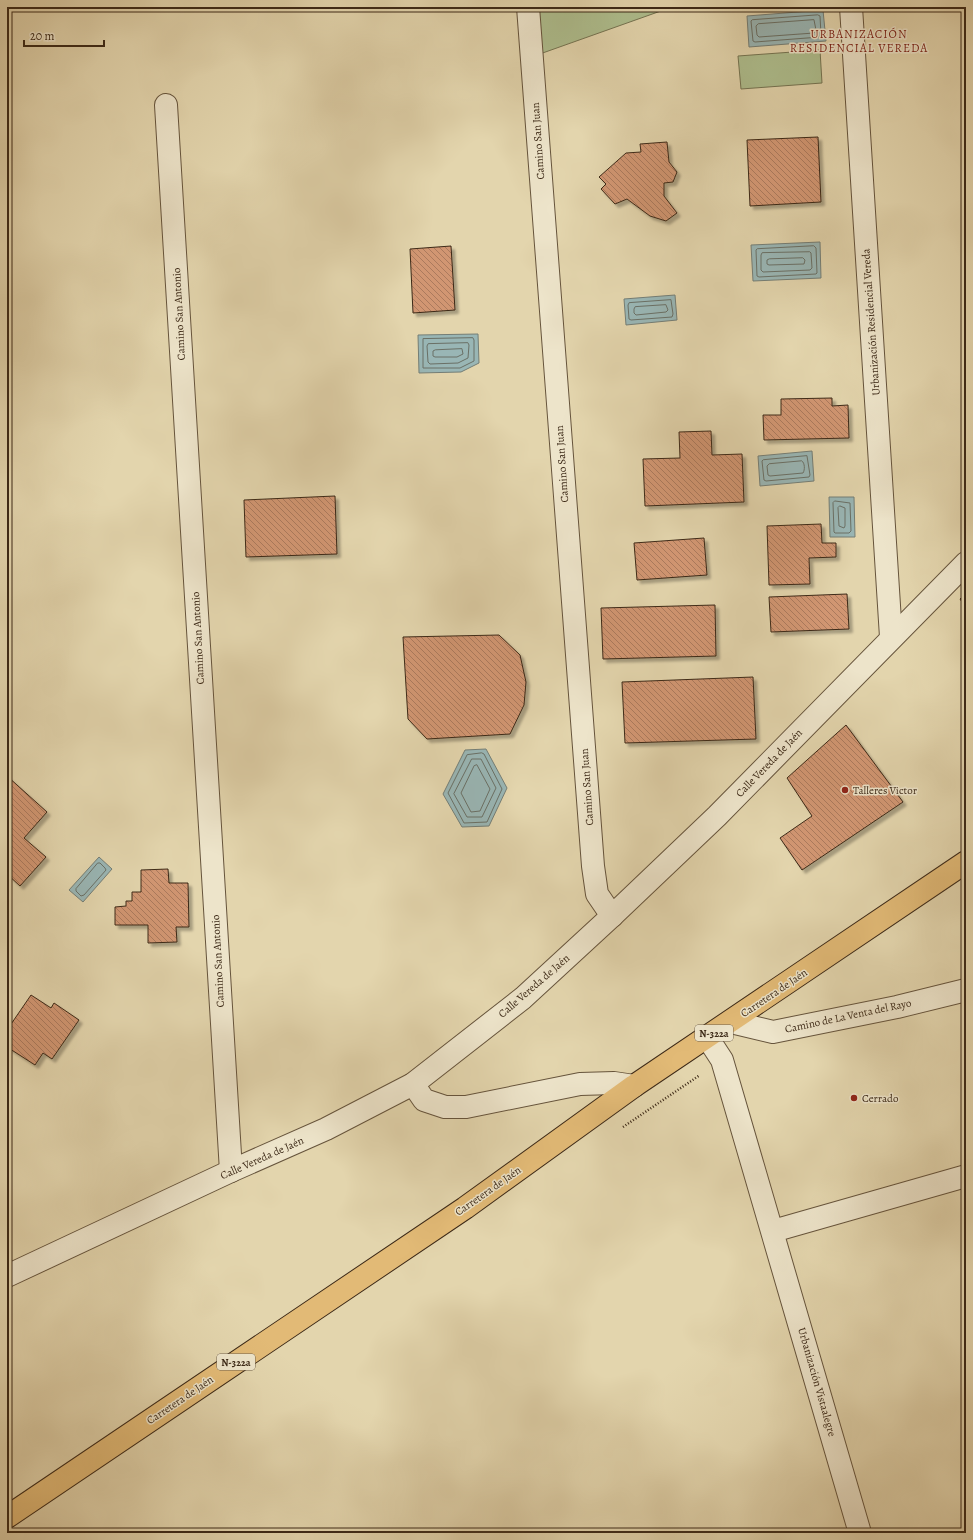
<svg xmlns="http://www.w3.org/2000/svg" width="973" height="1540" font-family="Alegreya,serif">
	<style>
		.grass { fill: #aebe8e; stroke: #757452 }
		.water { fill: #99b6b5; stroke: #747e76 }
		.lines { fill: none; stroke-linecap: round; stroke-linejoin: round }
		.shore { stroke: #6a7066; stroke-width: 1 }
		.building { fill: url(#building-back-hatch); stroke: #3c2917; filter: url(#shadow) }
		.street-casing { stroke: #66543c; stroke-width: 24 }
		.highway-casing { stroke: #3c2917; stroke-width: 24 }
		.path { stroke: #3c2917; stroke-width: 2.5; stroke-dasharray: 1 2; stroke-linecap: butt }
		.street { stroke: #ede4ca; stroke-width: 22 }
		.highway { stroke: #e2ba76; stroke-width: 22 }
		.poi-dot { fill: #8f2418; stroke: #ede4ca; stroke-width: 1.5 }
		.labels { text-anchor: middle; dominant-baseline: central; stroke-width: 3; stroke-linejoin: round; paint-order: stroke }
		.shield { fill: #ede4ca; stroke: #71614d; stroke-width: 1 }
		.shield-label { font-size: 10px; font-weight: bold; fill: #3c2917 }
		.street-label { font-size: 11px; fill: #3c2917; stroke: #ede4ca }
		.poi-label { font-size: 11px; fill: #3c2917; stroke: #ede4ca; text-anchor: start }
		.neighbourhood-label { font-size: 12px; letter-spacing: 1px; fill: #7a1f14; stroke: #ede4ca }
	</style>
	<defs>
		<pattern id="building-back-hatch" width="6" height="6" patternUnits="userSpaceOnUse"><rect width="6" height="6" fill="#d19672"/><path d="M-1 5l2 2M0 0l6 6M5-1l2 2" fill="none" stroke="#ab7a5d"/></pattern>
		<filter id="shadow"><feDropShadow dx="3.5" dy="3.5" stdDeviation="1" flood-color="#0004"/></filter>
	</defs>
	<rect width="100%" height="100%" fill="#e3d5ad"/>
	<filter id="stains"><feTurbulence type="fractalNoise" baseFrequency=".005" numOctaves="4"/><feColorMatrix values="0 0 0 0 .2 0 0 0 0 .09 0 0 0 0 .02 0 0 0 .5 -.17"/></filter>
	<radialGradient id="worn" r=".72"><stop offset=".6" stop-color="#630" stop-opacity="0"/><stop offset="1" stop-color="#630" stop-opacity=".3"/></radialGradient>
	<!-- grass -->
	<g class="grass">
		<path d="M534,7H672L537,55Z"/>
		<path d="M820,50L822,83L741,89L738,56Z"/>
	</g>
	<!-- water -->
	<g class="water">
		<path d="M823,10L826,41L749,47L747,16Z"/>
		<path d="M820,242L821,278L753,281L751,245Z"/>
		<path d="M675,295L677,320L626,325L624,299Z"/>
		<path d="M478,334L479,363L461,372L419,373L418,335Z"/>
		<path d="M812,451L814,481L760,486L758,456Z"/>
		<path d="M829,497H854L855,537H830Z"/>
		<path d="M486,749L507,788L489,826L462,827L443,794L465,750Z"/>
		<path d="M99,857L112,869L83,902L69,890Z"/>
	</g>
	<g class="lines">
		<!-- shore -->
		<g class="shore">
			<path d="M818,15L820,16L821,35L820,37L755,42L753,41L751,21L752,20Z"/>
			<path d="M814,20L816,30L814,33L759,37L757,35L756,26L758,24Z"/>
			<path d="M814,246L816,248L817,273L816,274L759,277L757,276L756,250L757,249Z"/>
			<path d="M810,252L811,253L812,268L810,270L763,272L761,270V255L762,253Z"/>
			<path d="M803,258L805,260L804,264L769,265L767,264V260L769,259Z"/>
			<path d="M671,300L673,314L672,317L631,320L629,319L628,305L629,303Z"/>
			<path d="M666,305L668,310L666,312L636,315L634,313V309L635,307Z"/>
			<path d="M473,338L474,340V361L460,368H423V339Z"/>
			<path d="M468,343L469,345L468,358L458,363L430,364L428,362L427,346L428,344Z"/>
			<path d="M462,349L463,354L457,357H435L433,356V351L435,350Z"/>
			<path d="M807,456L810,475L809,477L766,481L764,480L762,461L763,460Z"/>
			<path d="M802,461C805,463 805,470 803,473L770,476L768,475L767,466L769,464Z"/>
			<path d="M835,501L850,503L851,531L849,533H835L834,532L833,503Z"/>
			<path d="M840,506L845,508V526L844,528L839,526L838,508Z"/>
			<path d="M482,753L484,754L502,789L487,822L464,823L448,793L467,755Z"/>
			<path d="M472,759H481L496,788L482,817H467L454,794Z"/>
			<path d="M477,765L490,789L480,811L471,812L461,793L474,766Z"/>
			<path d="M98,863H100L105,868L106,870L84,895L81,896L76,891V889Z"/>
		</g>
	</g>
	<!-- building -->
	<g class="building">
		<path d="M818,137L821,202L750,206L747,140Z"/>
		<path d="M667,142L669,162L677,172L673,182L664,183V196L677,213L666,221L650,216L627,199L615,204L601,189L606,184L599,177L626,153L641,152L640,144Z"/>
		<path d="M451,246L455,310L413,313L410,249Z"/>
		<path d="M832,398V406L848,405L849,438L764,440L763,415H781V399Z"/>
		<path d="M711,431L712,455L742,454L744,502L645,506L643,459L680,458L679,432Z"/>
		<path d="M335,496L337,554L246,557L244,500Z"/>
		<path d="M821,524L822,543H836V557L809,558L810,584L769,585L767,526Z"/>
		<path d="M704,538L707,575L637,580L634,543Z"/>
		<path d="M966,593V608L960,599Z"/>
		<path d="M847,594L849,629L771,632L769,597Z"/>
		<path d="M715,605L716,656L603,659L601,608Z"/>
		<path d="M499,635L520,655L526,682L524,705L510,734L427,739L408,719L403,637Z"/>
		<path d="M753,677L756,739L625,743L622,682Z"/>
		<path d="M846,725L903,802L802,870L780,838L812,816L787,778Z"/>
		<path d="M7,776L47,812L24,838L46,857L20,886L7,874Z"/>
		<path d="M168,869L169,883H188L189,927H176L177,942L148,943V925H115V907L126,906V901H132V892H141V870Z"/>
		<path d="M31,995L51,1008L54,1003L79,1020L52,1059L43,1053L35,1065L7,1047V1030Z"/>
	</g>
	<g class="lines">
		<!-- street casing -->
		<g class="street-casing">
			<g id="street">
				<path d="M528,7L593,866L597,894L612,916"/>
				<path d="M851,7L891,637"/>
				<path d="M166,105L231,1171"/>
				<path d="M731,1022L773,1032L897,1007L966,990"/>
				<path d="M707,1037L722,1060L860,1533"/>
				<path d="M413,1084L424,1100L445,1107H466L580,1084L614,1083L634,1086"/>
				<path d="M773,1231L966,1176"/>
				<path d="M7,1276L231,1171L326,1129L413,1084L523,998L612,916L717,816L966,563"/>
			</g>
		</g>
		<!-- highway casing -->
		<g class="highway-casing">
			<path id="highway" d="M7,1517L465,1208L634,1086L966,862"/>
		</g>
		<!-- path -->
		<path class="path" d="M623,1127L700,1075"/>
		<!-- street -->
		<use href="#street" class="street"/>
		<!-- highway -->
		<use href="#highway" class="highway"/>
	</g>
	<!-- markers -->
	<g class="poi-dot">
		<circle cx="845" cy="790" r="4"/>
		<circle cx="854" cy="1098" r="4"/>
	</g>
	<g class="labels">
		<!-- shield labels -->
		<g class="shield">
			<rect x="695" y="1025" width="38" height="16" rx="3"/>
			<rect x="217" y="1354" width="38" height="16" rx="3"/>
		</g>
		<g class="shield-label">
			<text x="714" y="1033">N-322a</text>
			<text x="236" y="1362">N-322a</text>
		</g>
		<!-- street labels -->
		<g class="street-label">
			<text transform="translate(538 141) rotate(-94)">Camino San Juan</text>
			<text transform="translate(179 314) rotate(-93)">Camino San Antonio</text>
			<text transform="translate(871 322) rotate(-94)">Urbanización Residencial Vereda</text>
			<text transform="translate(562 464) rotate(-94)">Camino San Juan</text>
			<text transform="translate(198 638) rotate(-93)">Camino San Antonio</text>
			<text transform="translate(769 763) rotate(-46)">Calle Vereda de Jaén</text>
			<text transform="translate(587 787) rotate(-94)">Camino San Juan</text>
			<text transform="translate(218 961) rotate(-93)">Camino San Antonio</text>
			<text transform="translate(534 986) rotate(-41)">Calle Vereda de Jaén</text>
			<text transform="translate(774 993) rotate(-34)">Carretera de Jaén</text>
			<text transform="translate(848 1016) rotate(-12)">Camino de La Venta del Rayo</text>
			<text transform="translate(262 1158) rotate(-24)">Calle Vereda de Jaén</text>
			<text transform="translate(488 1191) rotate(-35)">Carretera de Jaén</text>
			<text transform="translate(817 1382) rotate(74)">Urbanización Vistaalegre</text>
			<text transform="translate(180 1400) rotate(-34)">Carretera de Jaén</text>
		</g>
		<!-- poi labels -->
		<g class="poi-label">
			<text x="853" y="790">Talleres Victor</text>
			<text x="862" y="1098">Cerrado</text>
		</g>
		<!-- neighbourhood labels -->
		<g class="neighbourhood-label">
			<text x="859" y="34">URBANIZACIÓN<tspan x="859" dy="14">RESIDENCIAL VEREDA</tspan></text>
		</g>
	</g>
	<!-- margin -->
	<rect width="973" height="1540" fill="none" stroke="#e3d5ad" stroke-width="24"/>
	<rect x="8" y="8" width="957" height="1524" fill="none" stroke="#3c2917" stroke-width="2"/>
	<rect x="12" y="12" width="949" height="1516" fill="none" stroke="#3c2917"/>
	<!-- scale -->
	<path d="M24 40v6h80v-6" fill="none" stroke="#3c2917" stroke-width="2"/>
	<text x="30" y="40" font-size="12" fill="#3c2917" stroke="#ede4ca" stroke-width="3" paint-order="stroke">20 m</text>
	<rect width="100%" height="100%" filter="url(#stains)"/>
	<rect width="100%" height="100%" fill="url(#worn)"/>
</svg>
